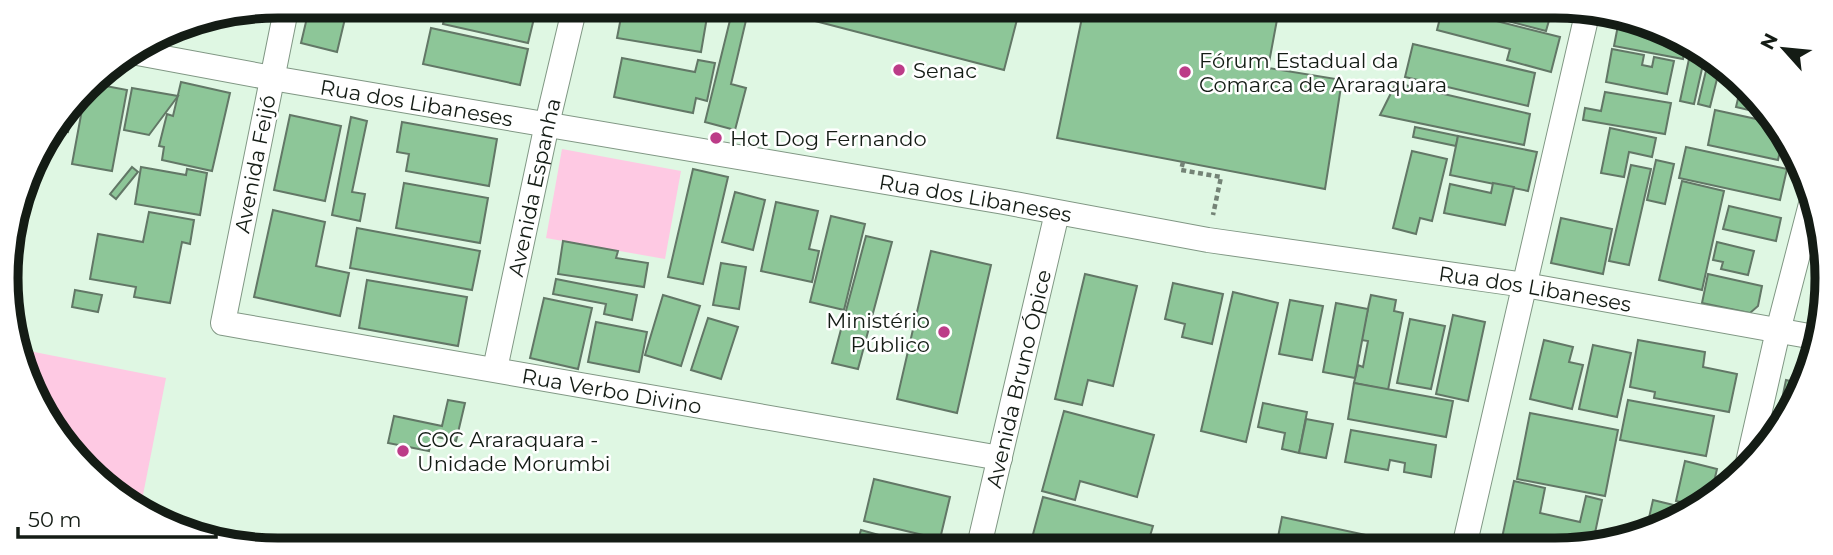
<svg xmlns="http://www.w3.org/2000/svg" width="1833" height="555" font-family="Montserrat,sans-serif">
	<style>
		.green { fill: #fec9e3 }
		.building { fill: #8dc698; stroke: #627766; stroke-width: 2 }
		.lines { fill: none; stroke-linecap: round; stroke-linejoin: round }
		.minor-casing { stroke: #809784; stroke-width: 26 }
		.path { stroke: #748376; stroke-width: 4.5; stroke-dasharray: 5 3.5; stroke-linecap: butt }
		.minor { stroke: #fff; stroke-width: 24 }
		.poi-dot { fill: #bc3c88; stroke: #fff; stroke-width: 2.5 }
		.labels { text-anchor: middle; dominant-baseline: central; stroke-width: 5; stroke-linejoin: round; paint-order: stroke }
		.poi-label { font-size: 21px; fill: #141c15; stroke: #fff; text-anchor: start }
		.street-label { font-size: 21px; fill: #141c15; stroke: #fff }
		.rim { fill: none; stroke: #141c15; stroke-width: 9 }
	</style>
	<rect width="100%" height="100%" fill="#dff7e3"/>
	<!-- green -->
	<g class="green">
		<path d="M562,149L681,171L665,259L546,238Z"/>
		<path d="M14,348L166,378L141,505L124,502L51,429Z"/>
	</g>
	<!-- building -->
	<g class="building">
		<path d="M310,5L348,6L337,52L301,43Z"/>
		<path d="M447,6H537L528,43L443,24Z"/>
		<path d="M623,7H647L707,17L701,52L617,38Z"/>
		<path d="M725,7H765L762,16Z"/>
		<path d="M789,7L1020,8L1004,70L788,14Z"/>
		<path d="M1084,8L1279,9L1268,68L1342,80L1325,189L1057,138Z"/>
		<path d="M1442,10H1453L1560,37L1551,72L1507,60L1510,49L1437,30Z"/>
		<path d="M1465,10H1566L1563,20L1550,17L1546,31Z"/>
		<path d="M732,12L747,16L731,84L746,88L735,130L705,122Z"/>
		<path d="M1620,15L1686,43L1683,59L1614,46Z"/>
		<path d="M225,16L224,23L206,19Z"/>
		<path d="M431,28L528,49L520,85L423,64Z"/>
		<path d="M1413,44L1535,73L1528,106L1405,77Z"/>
		<path d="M1692,45L1706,51L1694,104L1680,101Z"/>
		<path d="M1612,49L1644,55L1642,65L1652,67L1654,57L1674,61L1667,94L1606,82Z"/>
		<path d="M1710,54L1729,73L1719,71L1710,107L1698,104Z"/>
		<path d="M622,58L695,72L698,60L715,63L707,101L696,98L693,113L614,97Z"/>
		<path d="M181,82L230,93L212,171L162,160L164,147L159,146L167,114L173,116Z"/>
		<path d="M90,83L127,90L112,171L72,164L86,88Z"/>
		<path d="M1396,83L1530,114L1524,145L1380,115Z"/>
		<path d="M1741,86L1770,115L1736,107Z"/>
		<path d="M132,88L178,96L149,135L124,130Z"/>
		<path d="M1605,92L1671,103L1665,134L1583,120L1585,108L1601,111Z"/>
		<path d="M73,105L68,132L55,129Z"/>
		<path d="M1715,110L1779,124L1784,132L1778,160L1708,145Z"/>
		<path d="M290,115L341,126L325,201L274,190Z"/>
		<path d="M351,117L367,121L352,192L365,194L360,221L332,215Z"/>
		<path d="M402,122L497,139L489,186L406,171L409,154L397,152Z"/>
		<path d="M1415,127L1458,136L1456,146L1413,137Z"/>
		<path d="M1610,128L1656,138L1652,157L1629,152L1624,177L1601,173Z"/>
		<path d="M1458,136L1537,152L1528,191L1450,175Z"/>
		<path d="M1686,147L1787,169L1780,200L1679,178Z"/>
		<path d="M1412,151L1447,159L1432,221L1420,218L1416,234L1393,228Z"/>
		<path d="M1656,160L1674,164L1665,204L1647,200Z"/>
		<path d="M1631,165L1651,169L1629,265L1609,261Z"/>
		<path d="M132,167L138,172L116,199L110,194Z"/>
		<path d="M141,167L186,175L187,169L207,173L200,215L135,204Z"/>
		<path d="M693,169L728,177L703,284L668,277Z"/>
		<path d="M1682,181L1724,191L1702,290L1659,280Z"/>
		<path d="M404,183L488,198L480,243L396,228Z"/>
		<path d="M1493,183L1514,187L1505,225L1444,213L1450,184L1491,193Z"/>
		<path d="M735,192L765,200L753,250L722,242Z"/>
		<path d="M776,202L818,211L809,249L819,251L812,282L761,271Z"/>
		<path d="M1729,206L1781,218L1776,241L1723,229Z"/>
		<path d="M273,210L325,222L316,266L349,273L340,316L254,297Z"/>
		<path d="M149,212L194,220L190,244L182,242L170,303L134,297L136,287L90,279L98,234L143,242Z"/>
		<path d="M831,216L865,224L844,310L810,302Z"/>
		<path d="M1561,218L1612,229L1603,274L1551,263Z"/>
		<path d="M357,228L480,251L472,290L350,268Z"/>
		<path d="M866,236L892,242L858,369L832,363Z"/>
		<path d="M563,241L618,251L616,258L648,263L644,287L558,274Z"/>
		<path d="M1717,242L1754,251L1748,275L1721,269L1723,262L1713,260Z"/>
		<path d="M931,251L991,265L957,413L897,399Z"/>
		<path d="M721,263L746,267L739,309L713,305Z"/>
		<path d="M1085,274L1137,286L1113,386L1088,380L1082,405L1055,399Z"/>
		<path d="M1708,274L1762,286L1758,306L1750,313L1702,303Z"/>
		<path d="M556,279L637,295L632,320L604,314L606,304L553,294Z"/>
		<path d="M367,280L467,297L458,346L359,328Z"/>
		<path d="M1173,283L1223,294L1212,344L1182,337L1185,324L1165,319Z"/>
		<path d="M75,290L102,295L98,312L72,307Z"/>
		<path d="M1233,292L1278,303L1246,442L1201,431Z"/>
		<path d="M663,295L700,306L681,366L645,355Z"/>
		<path d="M1371,295L1396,300L1394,311L1403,313L1388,390L1354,383L1358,365L1363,367L1368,341L1361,340Z"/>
		<path d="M544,298L592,308L578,369L530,358Z"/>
		<path d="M1290,300L1323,306L1312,360L1279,354Z"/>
		<path d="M1336,303L1368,309L1355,378L1323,372Z"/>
		<path d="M1453,315L1485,322L1468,401L1436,394Z"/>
		<path d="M708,318L738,327L721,379L691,370Z"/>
		<path d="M1410,319L1445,326L1431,389L1397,383Z"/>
		<path d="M596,322L647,332L639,372L588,362Z"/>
		<path d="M1544,340L1573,347L1569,362L1583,365L1572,409L1530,399Z"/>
		<path d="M1638,340L1705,352L1703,367L1737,374L1729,412L1654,398L1655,392L1630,387Z"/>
		<path d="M1593,345L1631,353L1617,417L1579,409Z"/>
		<path d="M1786,380L1803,384L1794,407L1781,404Z"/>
		<path d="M1354,383L1453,401L1446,437L1348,419Z"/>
		<path d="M448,400L465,403L456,441L432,436L429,451L388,443L394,416L442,426Z"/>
		<path d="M1628,400L1714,416L1706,456L1620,440Z"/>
		<path d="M1263,403L1307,412L1299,453L1282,449L1285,433L1258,427Z"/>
		<path d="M1064,411L1154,435L1137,497L1080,481L1075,500L1042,491Z"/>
		<path d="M1530,413L1618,430L1605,496L1517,479Z"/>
		<path d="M1306,419L1333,424L1326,458L1299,453Z"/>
		<path d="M1351,430L1436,445L1431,477L1404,472L1405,463L1390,460L1388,470L1345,462Z"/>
		<path d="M1685,461L1717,469L1710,499L1699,506L1676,501Z"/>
		<path d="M874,479L950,497L940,539L864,521Z"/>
		<path d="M1514,481L1545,488L1540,513L1580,522L1586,496L1602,500L1592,547H1545L1502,538Z"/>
		<path d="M1043,497L1153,526L1147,546H1064L1032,538Z"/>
		<path d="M1653,500L1694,510L1676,522L1646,531Z"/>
		<path d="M1282,517L1366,535L1364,547H1276Z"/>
		<path d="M861,530L918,546H856Z"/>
	</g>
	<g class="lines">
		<!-- minor casing -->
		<g class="minor-casing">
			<g id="minor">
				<path id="s1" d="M287,5L223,323L1000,458"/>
				<path id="s2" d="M132,52L272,78L1004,202L1208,240L1525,285L1820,338"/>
				<path id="s3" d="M495,369L547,124L575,6"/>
				<path d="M1747,467L1778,331L1812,200"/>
				<path id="s4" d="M979,546L1057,213"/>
				<path d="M1464,547L1588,10"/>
			</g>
		</g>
		<!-- path -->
		<path class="path" d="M1183,162L1181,170L1221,177L1213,215"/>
		<!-- minor -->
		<use href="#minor" class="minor"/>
	</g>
	<!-- markers -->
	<g class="poi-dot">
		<circle cx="899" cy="70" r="7"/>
		<circle cx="1185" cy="72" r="7"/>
		<circle cx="716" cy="138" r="7"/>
		<circle cx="944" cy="332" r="7"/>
		<circle cx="403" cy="451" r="7"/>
	</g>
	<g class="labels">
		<!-- poi labels -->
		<g class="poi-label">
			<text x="1199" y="60">Fórum Estadual da<tspan x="1199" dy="24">Comarca de Araraquara</tspan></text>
			<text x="913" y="70">Senac</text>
			<text x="730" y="138">Hot Dog Fernando</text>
			<text x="930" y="320" text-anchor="end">Ministério<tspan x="930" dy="24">Público</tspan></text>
			<text x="417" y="439">COC Araraquara -<tspan x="417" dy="24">Unidade Morumbi</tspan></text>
		</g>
		<!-- street labels -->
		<g class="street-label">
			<text stroke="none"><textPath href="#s2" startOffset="289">Rua dos Libaneses</textPath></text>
			<text transform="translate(255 164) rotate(-79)">Avenida Feijó</text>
			<text stroke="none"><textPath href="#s3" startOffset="186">Avenida Espanha</textPath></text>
			<text stroke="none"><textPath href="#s2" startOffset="856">Rua dos Libaneses</textPath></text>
			<text stroke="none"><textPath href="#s2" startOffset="1423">Rua dos Libaneses</textPath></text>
			<text stroke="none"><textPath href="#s4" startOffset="172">Avenida Bruno Ópice</textPath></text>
			<text stroke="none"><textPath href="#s1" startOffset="719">Rua Verbo Divino</textPath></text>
		</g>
	</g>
	<!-- crop -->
	<path d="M0 0H1833V555H0ZM278 18H1555A260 260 0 0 1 1815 278V278A260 260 0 0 1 1555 538H278A260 260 0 0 1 18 278V278A260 260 0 0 1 278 18Z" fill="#fff" fill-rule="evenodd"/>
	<path class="rim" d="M278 18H1555A260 260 0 0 1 1815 278V278A260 260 0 0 1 1555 538H278A260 260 0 0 1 18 278V278A260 260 0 0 1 278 18Z"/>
	<!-- north arrow -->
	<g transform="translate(1784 49) rotate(297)" stroke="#ffffff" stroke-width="5" paint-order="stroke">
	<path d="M0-5L12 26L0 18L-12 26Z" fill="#141c15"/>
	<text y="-10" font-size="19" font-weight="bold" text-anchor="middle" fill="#141c15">N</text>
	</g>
	<!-- scale -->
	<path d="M18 527v10h198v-10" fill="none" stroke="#141c15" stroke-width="3.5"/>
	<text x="28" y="527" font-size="21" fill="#141c15" stroke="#ffffff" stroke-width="5" paint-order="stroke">50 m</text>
</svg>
